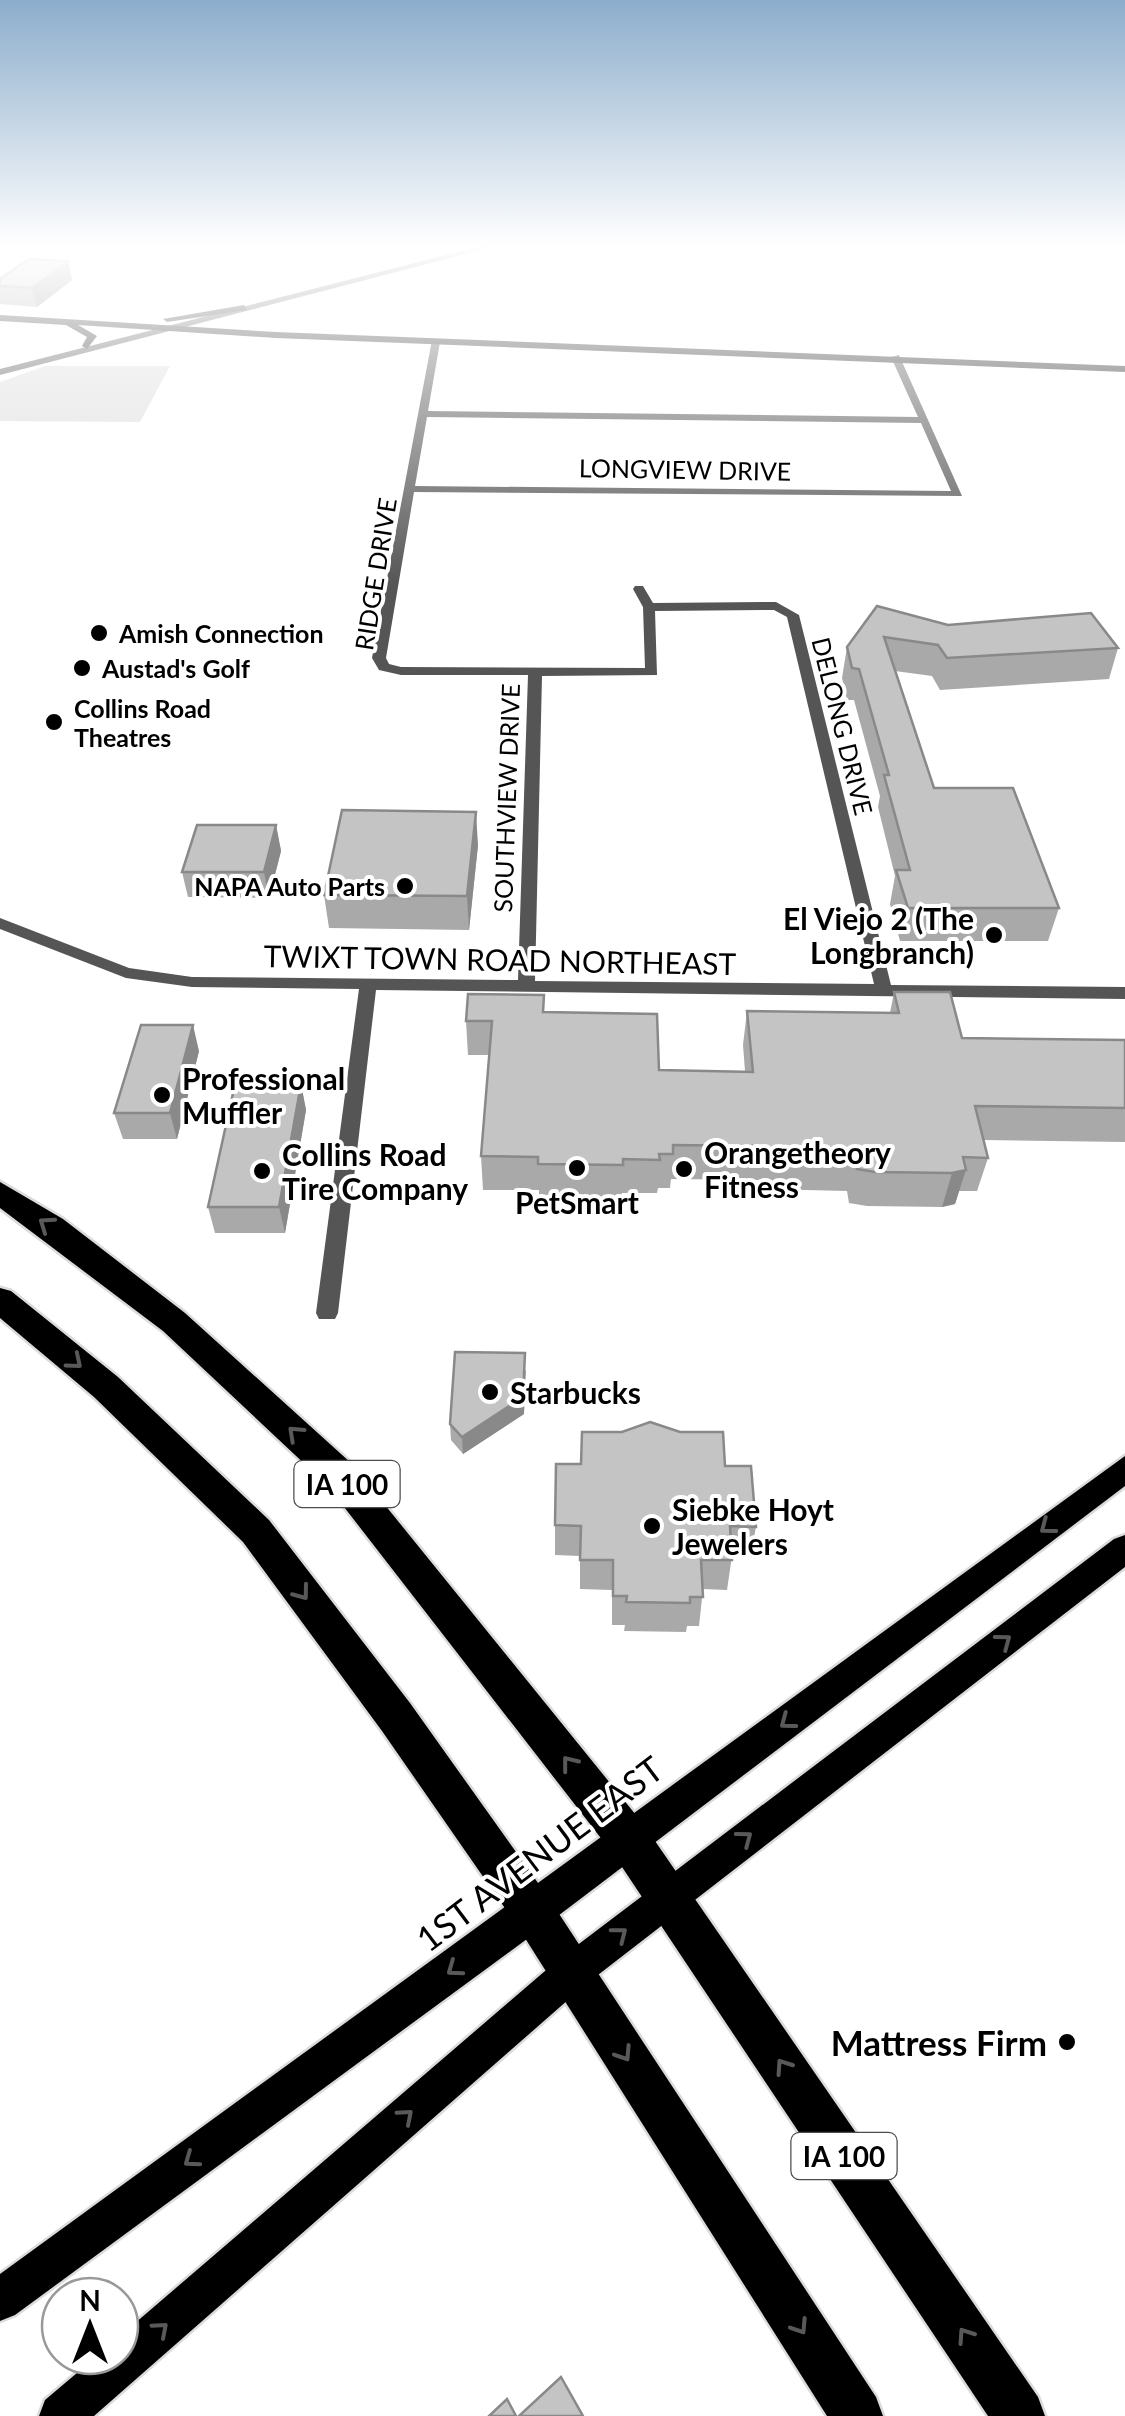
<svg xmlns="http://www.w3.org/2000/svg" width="1125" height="2416" font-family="Lato,sans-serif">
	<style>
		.green { fill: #dcdcdc }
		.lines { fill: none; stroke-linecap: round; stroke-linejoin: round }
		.primary-casing { stroke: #dbdbdb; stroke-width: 5 }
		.highway-casing { stroke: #dbdbdb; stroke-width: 5 }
		.street { fill: #555; fill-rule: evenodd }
		.secondary { fill: #222; fill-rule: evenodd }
		.primary { fill: #000; fill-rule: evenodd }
		.highway { fill: #000; fill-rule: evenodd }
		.wall { fill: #a9a9a9 }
		.shaded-wall { fill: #898989 }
		.building { fill: #c4c4c4; stroke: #898989; stroke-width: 2.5 }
		.oneway { stroke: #595959 }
		.poi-dot { fill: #000; stroke: #fff; stroke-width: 4 }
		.labels { text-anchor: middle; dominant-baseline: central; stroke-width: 8; stroke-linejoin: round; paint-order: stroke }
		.far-street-label { font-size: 25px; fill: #000; stroke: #fff }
		.far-poi-label { font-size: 25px; font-weight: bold; fill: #000; stroke: #fff; text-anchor: start }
		.shield { fill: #fff; stroke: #4c4c4c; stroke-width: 2.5 }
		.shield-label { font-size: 28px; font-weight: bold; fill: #000 }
		.poi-label { font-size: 30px; font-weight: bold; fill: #000; stroke: #fff; text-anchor: start }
		.street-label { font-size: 30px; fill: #000; stroke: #fff }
		.near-street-label { font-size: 35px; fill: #000; stroke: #fff }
		.near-poi-label { font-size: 35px; font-weight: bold; fill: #000; stroke: #fff; text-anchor: end }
	</style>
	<rect width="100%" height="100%" fill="#fff"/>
	<!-- green -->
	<path class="green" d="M45,366H170L140,422L0,421V382Z"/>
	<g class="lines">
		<!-- primary casing -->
		<g class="primary-casing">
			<g id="primary">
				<path d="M1125,1456V1486L546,1925L15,2315L0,2321V2274Z"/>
				<path d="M1125,1535V1567L585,1985L94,2416H39L45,2400L97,2356H120V2336L559,1959L1114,1539Z"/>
			</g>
		</g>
		<!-- highway casing -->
		<g class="highway-casing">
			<g id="highway">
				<path d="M0,1182L63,1219L185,1313L351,1463L644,1825L1038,2397L1045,2416H988L614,1855L327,1485L163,1331L0,1208Z"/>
				<path d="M0,1288L11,1291L118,1377L269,1520L410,1703L548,1897L876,2397L883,2416H827L518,1927L382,1731L243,1542L94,1397L0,1318Z"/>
			</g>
		</g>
		<!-- street -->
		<g class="street">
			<path d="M481,246H496L0,375V369Z"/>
			<path d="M432,340L440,342L428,411L918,417L891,357L899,355L962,496L414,492L386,658L389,664L401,667L645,668L643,607L633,589L635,586H643L653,603L776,602L799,615L891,985L1125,987V999L376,990L338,1313L335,1319H319L316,1313L359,989L192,987L126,978L0,929V918L129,968L192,977L518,980L528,675H401L379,670L372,658ZM427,417L921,423L951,491L415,486ZM774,610L787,617L874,984L535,981L542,676L657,675L655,611Z"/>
		</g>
		<!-- secondary -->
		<g class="secondary">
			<path d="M244,305L247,310L167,322L163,319Z"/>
			<path d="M0,315L276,332L1125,366V372L276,338L78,325L97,336L87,349L82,346L87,337L66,325L0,321Z"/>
		</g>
		<!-- primary -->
		<use href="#primary" class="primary"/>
		<!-- highway -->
		<use href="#highway" class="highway"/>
	</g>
	<!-- wall -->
	<g class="wall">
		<path d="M68,261L72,280L37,307L0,304V279Z"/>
		<path d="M877,606L948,625L1118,648L1109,679L940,690L932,676L895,671L934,788L1059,908L1048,941H900L890,904L895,876L878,807L880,796L854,700H847L842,678L847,647Z"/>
		<path d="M276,825L281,851L269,898L188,897L182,872Z"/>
		<path d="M478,845L469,930L329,928L324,895Z"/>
		<path d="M894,992L962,1038L1125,1040V1142L984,1140L988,1158L977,1191H959L955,1204L942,1207L867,1206L849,1203L847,1191L759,1189V1180L671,1179L670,1188H658L657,1193H622L621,1199L539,1198V1190H483L481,1156L489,1055H468L466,1021L544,995V1012L659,1070L745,1071L743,1045L747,1011L890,1013Z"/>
		<path d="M199,1051L177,1139H123L114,1113Z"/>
		<path d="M301,1084L306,1110L285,1233H215L208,1207Z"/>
		<path d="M526,1370L524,1414L463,1454L451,1440L450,1424Z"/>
		<path d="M725,1466L756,1527L750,1557L732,1556L727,1590L703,1589L699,1626H687L686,1632L624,1631L625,1625H612V1590L580,1589V1556L555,1555V1525Z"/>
	</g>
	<!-- shaded-wall -->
	<g class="shaded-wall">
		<path d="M68,261L72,280L37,307L32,288Z"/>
		<path d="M476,812L478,845L469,930L467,896Z"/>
		<path d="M276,825L281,851L269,898L264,872Z"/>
		<path d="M193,1025L199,1051L177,1139L170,1113Z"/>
		<path d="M301,1084L306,1110L285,1233L279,1207Z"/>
		<path d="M966,1170L955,1204L942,1207L952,1173Z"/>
		<path d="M525,1353L524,1414L463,1454L462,1437Z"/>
	</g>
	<!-- building -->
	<g class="building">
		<path d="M29,259L68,261L32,288L0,286V279Z"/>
		<path d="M877,606L948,625L1091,613L1118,648L947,658L938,645L884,637L934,788H1013L1059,908H908L896,870H910L884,775H889L859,669L852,668L847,647Z"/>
		<path d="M342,810L476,812L467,896L324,895Z"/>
		<path d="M197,825H276L264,872H182Z"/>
		<path d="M894,992H950L962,1038L1125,1040V1108L975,1106L988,1158L963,1157L966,1170L952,1173L875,1172L857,1169L854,1157L764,1156V1146L673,1145V1154H659L660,1160L623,1159V1165L538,1164V1157L481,1156L492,1021H466L468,994L544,995L543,1012L657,1014L659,1070L753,1072L747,1011L899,1013Z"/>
		<path d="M141,1025H193L170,1113H114Z"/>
		<path d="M235,1084H301L279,1207H208Z"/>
		<path d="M455,1352L525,1353L523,1397L462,1437L450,1424Z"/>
		<path d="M650,1422L680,1432H723L725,1466H751L756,1527L730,1526L732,1560H701L703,1597H690V1603L626,1602L627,1596H613V1560H580L581,1526L555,1525L556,1464H581L582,1432H622Z"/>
		<path d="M561,2377L583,2416H519Z"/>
		<path d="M507,2399L516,2416H489Z"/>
	</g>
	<!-- one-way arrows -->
	<defs><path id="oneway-chevron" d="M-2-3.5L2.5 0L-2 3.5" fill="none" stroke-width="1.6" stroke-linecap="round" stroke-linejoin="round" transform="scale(2.5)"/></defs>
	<g class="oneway">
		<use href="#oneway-chevron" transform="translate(46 1224) rotate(-145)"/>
		<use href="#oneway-chevron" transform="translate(75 1362) rotate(40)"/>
		<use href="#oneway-chevron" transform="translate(295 1433) rotate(-137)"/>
		<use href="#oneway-chevron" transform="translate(1047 1527) rotate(143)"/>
		<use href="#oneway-chevron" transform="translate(302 1593) rotate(53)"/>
		<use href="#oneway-chevron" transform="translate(1004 1641) rotate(-37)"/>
		<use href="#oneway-chevron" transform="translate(787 1722) rotate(143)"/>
		<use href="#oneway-chevron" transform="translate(569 1763) rotate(-128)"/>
		<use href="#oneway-chevron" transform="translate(745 1838) rotate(-37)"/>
		<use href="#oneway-chevron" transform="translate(620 1934) rotate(-38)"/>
		<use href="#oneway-chevron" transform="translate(454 1969) rotate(144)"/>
		<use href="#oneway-chevron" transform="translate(624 2054) rotate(57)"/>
		<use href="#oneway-chevron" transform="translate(783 2066) rotate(-124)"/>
		<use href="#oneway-chevron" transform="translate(406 2116) rotate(-41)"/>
		<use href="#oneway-chevron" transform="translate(191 2160) rotate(144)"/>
		<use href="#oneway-chevron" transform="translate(800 2327) rotate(57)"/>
		<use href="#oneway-chevron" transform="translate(161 2329) rotate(-41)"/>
		<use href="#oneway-chevron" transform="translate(965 2335) rotate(-124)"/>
	</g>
	<!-- sky -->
	<linearGradient id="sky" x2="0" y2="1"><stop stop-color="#8cadcc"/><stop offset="0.42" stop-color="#fff"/><stop offset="1" stop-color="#fff" stop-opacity="0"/></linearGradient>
	<rect width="1125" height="585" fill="url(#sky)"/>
	<!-- markers -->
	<g class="poi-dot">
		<circle cx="99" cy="633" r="10"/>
		<circle cx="82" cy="668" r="10"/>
		<circle cx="54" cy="722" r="10"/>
		<circle cx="405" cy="886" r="10"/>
		<circle cx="994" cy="935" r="10"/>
		<circle cx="162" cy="1095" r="10"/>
		<circle cx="577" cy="1168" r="10"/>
		<circle cx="684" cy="1169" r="10"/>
		<circle cx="262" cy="1171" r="10"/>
		<circle cx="490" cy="1392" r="10"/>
		<circle cx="652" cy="1526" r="10"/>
		<circle cx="1067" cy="2042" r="10"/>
	</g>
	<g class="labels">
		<!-- far-street labels -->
		<g class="far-street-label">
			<text transform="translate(685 469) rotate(1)">LONGVIEW DRIVE</text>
			<text transform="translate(375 574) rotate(-81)">RIDGE DRIVE</text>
			<text transform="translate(843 726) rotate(76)">DELONG DRIVE</text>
			<text transform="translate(506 798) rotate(-88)">SOUTHVIEW DRIVE</text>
		</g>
		<!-- far-poi labels -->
		<g class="far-poi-label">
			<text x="119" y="633">Amish Connection</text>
			<text x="102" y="668">Austad's Golf</text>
			<text x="74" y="708">Collins Road<tspan x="74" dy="29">Theatres</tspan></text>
			<text x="385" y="886" text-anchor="end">NAPA Auto Parts</text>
		</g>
		<!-- shield labels -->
		<g class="shield">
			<rect x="294.5" y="1461" width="105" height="46" rx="8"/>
			<rect x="791.5" y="2133" width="105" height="46" rx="8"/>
		</g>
		<g class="shield-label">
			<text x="347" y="1484">IA 100</text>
			<text x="844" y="2156">IA 100</text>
		</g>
		<!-- poi labels -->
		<g class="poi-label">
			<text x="974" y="918" text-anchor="end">El Viejo 2 (The<tspan x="974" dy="34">Longbranch)</tspan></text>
			<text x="182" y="1078">Professional<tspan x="182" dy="34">Muffler</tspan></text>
			<text x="704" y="1152">Orangetheory<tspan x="704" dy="34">Fitness</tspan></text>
			<text x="282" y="1154">Collins Road<tspan x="282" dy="34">Tire Company</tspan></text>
			<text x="577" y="1202" text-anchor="middle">PetSmart</text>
			<text x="510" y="1392">Starbucks</text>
			<text x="672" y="1509">Siebke Hoyt<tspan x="672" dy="34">Jewelers</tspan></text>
		</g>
		<!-- street labels -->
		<g class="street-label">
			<text transform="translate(500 959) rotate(1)">TWIXT TOWN ROAD NORTHEAST</text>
		</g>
		<!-- near-street labels -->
		<g class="near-street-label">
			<text transform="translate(539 1853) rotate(-37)">1ST AVENUE EAST</text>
		</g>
		<!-- near-poi labels -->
		<g class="near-poi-label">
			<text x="1047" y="2042">Mattress Firm</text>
		</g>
	</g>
	<!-- north arrow -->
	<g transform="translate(90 2326)"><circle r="48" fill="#ffffff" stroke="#999999" stroke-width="2.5"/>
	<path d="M0-8L18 38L0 25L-18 38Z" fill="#000000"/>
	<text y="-15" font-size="28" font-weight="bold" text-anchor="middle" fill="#000000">N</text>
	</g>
</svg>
